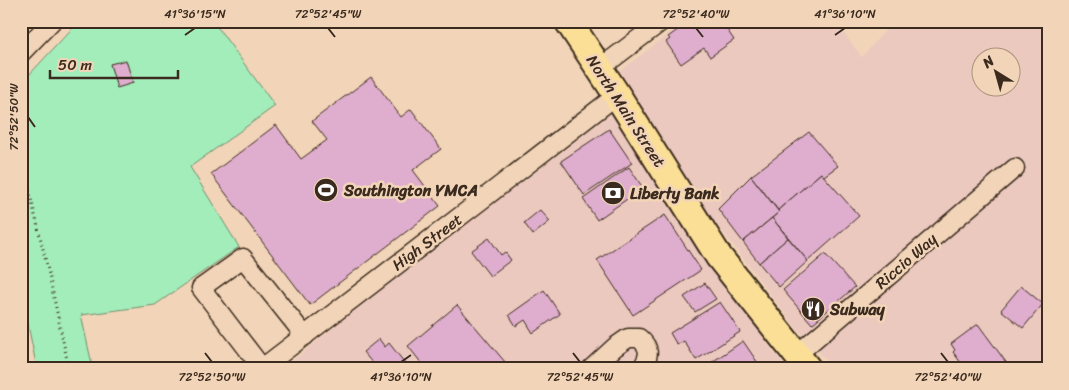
<svg xmlns="http://www.w3.org/2000/svg" width="1069" height="390" font-family="Sriracha,sans-serif">
	<style>
		.built { fill: #ecc9bf; fill-rule: evenodd }
		.green { fill: #a3edbb; stroke: #6f8c6c }
		.building { fill: #dfaece; stroke: #3b2a1e }
		.lines { fill: none; stroke-linecap: round; stroke-linejoin: round }
		.minor-casing { stroke: #3b2a1e; stroke-width: 21 }
		.highway-casing { stroke: #3b2a1e; stroke-width: 30 }
		.path { stroke: #3b2a1e; stroke-width: 3; stroke-dasharray: 1 4; stroke-linecap: butt }
		.minor { stroke: #f2d5b8; stroke-width: 18 }
		.highway { stroke: #fbdf96; stroke-width: 26 }
		.ticks { fill: none; stroke: #3b2a1e; stroke-width: 2 }
		.labels { text-anchor: middle; dominant-baseline: central; stroke-width: 5; stroke-linejoin: round; paint-order: stroke }
		.street-label { font-size: 16px; fill: #3b2a1e; stroke: #f2d5b8 }
		.poi-label { font-size: 16px; font-weight: bold; fill: #3b2a1e; stroke: #f2d5b8; text-anchor: start }
		.neatline { fill: none; stroke: #3b2a1e; stroke-width: 2 }
		.ticks-label { font-size: 12px; text-anchor: middle; fill: #3b2a1e }
	</style>
	<rect width="100%" height="100%" fill="#f2d5b8"/>
	<filter id="ink" filterUnits="userSpaceOnUse"><feTurbulence type="fractalNoise" baseFrequency=".02" numOctaves="2"/><feDisplacementMap in="SourceGraphic" scale="10" xChannelSelector="R" yChannelSelector="G"/><feConvolveMatrix kernelMatrix="1 2 1 2 8 2 1 2 1" color-interpolation-filters="sRGB"/></filter>
	<g filter="url(#ink)">
		<!-- built -->
		<g class="built">
			<path d="M685,21H835L862,57L893,21H1048V369H834L797,329L709,214L620,71ZM982,58H1012V88H982Z"/>
			<path d="M612,113L740,303L769,346L787,369H283L346,317Z"/>
		</g>
		<!-- green -->
		<path class="green" d="M79,21H213L275,106L190,167L239,247L155,305L81,315L93,369H37L21,290V82L28,76Z"/>
		<!-- building -->
		<g class="building">
			<path d="M690,21H696L701,29L712,21H721L734,40L710,57L704,48L681,64L666,42L670,39L668,37Z"/>
			<path d="M126,60L133,83L117,88L110,64Z"/>
			<path d="M371,77L401,117L411,109L441,149L413,170L440,206L310,305L211,174L276,125L301,159L327,140L312,121Z"/>
			<path d="M609,129L632,163L584,195L561,161Z"/>
			<path d="M809,132L838,166L824,176L821,173L778,210L751,176Z"/>
			<path d="M629,167L643,188L597,220L583,199Z"/>
			<path d="M821,173L859,216L808,261L772,218L779,212L778,210Z"/>
			<path d="M751,176L779,212L743,242L718,209Z"/>
			<path d="M540,210L550,221L533,235L524,223Z"/>
			<path d="M665,215L701,270L633,315L597,260Z"/>
			<path d="M772,218L788,238L759,263L743,242Z"/>
			<path d="M489,238L501,255L505,252L511,260L490,276L471,251Z"/>
			<path d="M788,238L808,261L779,287L759,263Z"/>
			<path d="M825,254L855,287L812,324L783,290Z"/>
			<path d="M705,283L716,299L695,312L684,297Z"/>
			<path d="M1021,286L1043,304L1023,328L1001,310Z"/>
			<path d="M544,290L560,314L533,333L525,320L516,326L509,315Z"/>
			<path d="M720,302L740,332L696,360L684,341L677,345L670,333Z"/>
			<path d="M457,305L511,369H426L408,346Z"/>
			<path d="M978,324L1011,369H969L966,365L964,367L953,352L955,350L951,344Z"/>
			<path d="M379,339L385,347L389,343L408,367L405,369H371L375,366L363,352Z"/>
			<path d="M743,341L762,369H717L712,362Z"/>
		</g>
		<g class="lines">
			<!-- minor casing -->
			<g class="minor-casing">
				<g id="minor">
					<path d="M21,53L52,21"/>
					<path d="M599,69L662,21"/>
					<path d="M796,355L1015,168"/>
					<path d="M262,368L201,288L243,258L305,336"/>
					<path d="M261,369L484,198L617,95"/>
					<path d="M591,369L615,347L628,338H639C651,348 650,356 641,369"/>
				</g>
			</g>
			<!-- highway casing -->
			<g class="highway-casing">
				<path id="highway" d="M568,21L617,95L719,257L808,369"/>
			</g>
			<!-- path -->
			<path class="path" d="M21,156L48,270L69,369"/>
			<!-- minor -->
			<use href="#minor" class="minor"/>
			<!-- highway -->
			<use href="#highway" class="highway"/>
		</g>
	</g>
	<!-- ticks -->
	<path class="ticks" d="M328,28L335,37M696,28L703,37M185,35L195,28M835,35L845,28M28,117L35,127M205,353L212,362M573,353L580,362M941,353L948,362M401,362L411,355"/>
	<!-- icons -->
	<defs>
		<g id="stadium-disc" transform="scale(1.25)"><circle r="9.5" fill="#3b2a1e" stroke="#f2d5b8"/><path d="M0-5a6.5 5 0 1 0 0 10a6.5 5 0 1 0 0-10ZM-3.5-1.8h7v3.6h-7Z" fill="#fff"/></g>
		<g id="bank-disc" transform="scale(1.25)"><circle r="9.5" fill="#3b2a1e" stroke="#f2d5b8"/><path d="M-6-4H6V4H-6ZM0-2.3a2.3 2.3 0 1 0 0 4.6a2.3 2.3 0 1 0 0-4.6Z" fill="#fff"/></g>
		<g id="restaurant-disc" transform="scale(1.25)"><circle r="9.5" fill="#3b2a1e" stroke="#f2d5b8"/><path d="M-5-6h1v4h1v-4h1v4h1v-4h1v5L-1.5 .5V6h-2V.5L-5-1ZM5-6V6H3V1.5H1.5Q1.5-4 5-6Z" fill="#fff"/></g>
	</defs>
	<g fill-rule="evenodd">
		<use href="#stadium-disc" x="326" y="190"/>
		<use href="#bank-disc" x="613" y="193"/>
		<use href="#restaurant-disc" x="813" y="309"/>
	</g>
	<g class="labels">
		<!-- street labels -->
		<g class="street-label">
			<text transform="translate(626 111) rotate(57)">North Main Street</text>
			<text transform="translate(427 242) rotate(-37)">High Street</text>
			<text transform="translate(906 261) rotate(-41)">Riccio Way</text>
		</g>
		<!-- poi labels -->
		<g class="poi-label">
			<text x="344" y="190">Southington YMCA</text>
			<text x="630" y="193">Liberty Bank</text>
			<text x="830" y="309">Subway</text>
		</g>
	</g>
	<!-- margin -->
	<rect width="1069" height="390" fill="none" stroke="#f2d5b8" stroke-width="55"/>
	<!-- north arrow -->
	<g transform="translate(996 72) rotate(323)"><circle r="24" fill="#f2d5b8" stroke="#a9917a"/>
	<path d="M0-4L9 19L0 12L-9 19Z" fill="#3b2a1e"/>
	<text y="-8" font-size="14" font-weight="bold" text-anchor="middle" fill="#3b2a1e">N</text>
	</g>
	<!-- scale -->
	<path d="M50 70v8h128v-8" fill="none" stroke="#3b2a1e" stroke-width="2.5"/>
	<text x="58" y="70" font-size="15" fill="#3b2a1e" stroke="#f2d5b8" stroke-width="4" paint-order="stroke">50 m</text>
	<rect x="28" y="28" width="1014" height="334" class="neatline"/>
	<g class="ticks-label">
		<text x="195" y="18">41°36'15"N</text>
		<text x="328" y="18">72°52'45"W</text>
		<text x="696" y="18">72°52'40"W</text>
		<text x="845" y="18">41°36'10"N</text>
		<text transform="translate(14 117) rotate(-90)" y="4">72°52'50"W</text>
		<text x="212" y="381">72°52'50"W</text>
		<text x="401" y="381">41°36'10"N</text>
		<text x="580" y="381">72°52'45"W</text>
		<text x="948" y="381">72°52'40"W</text>
	</g>
</svg>
